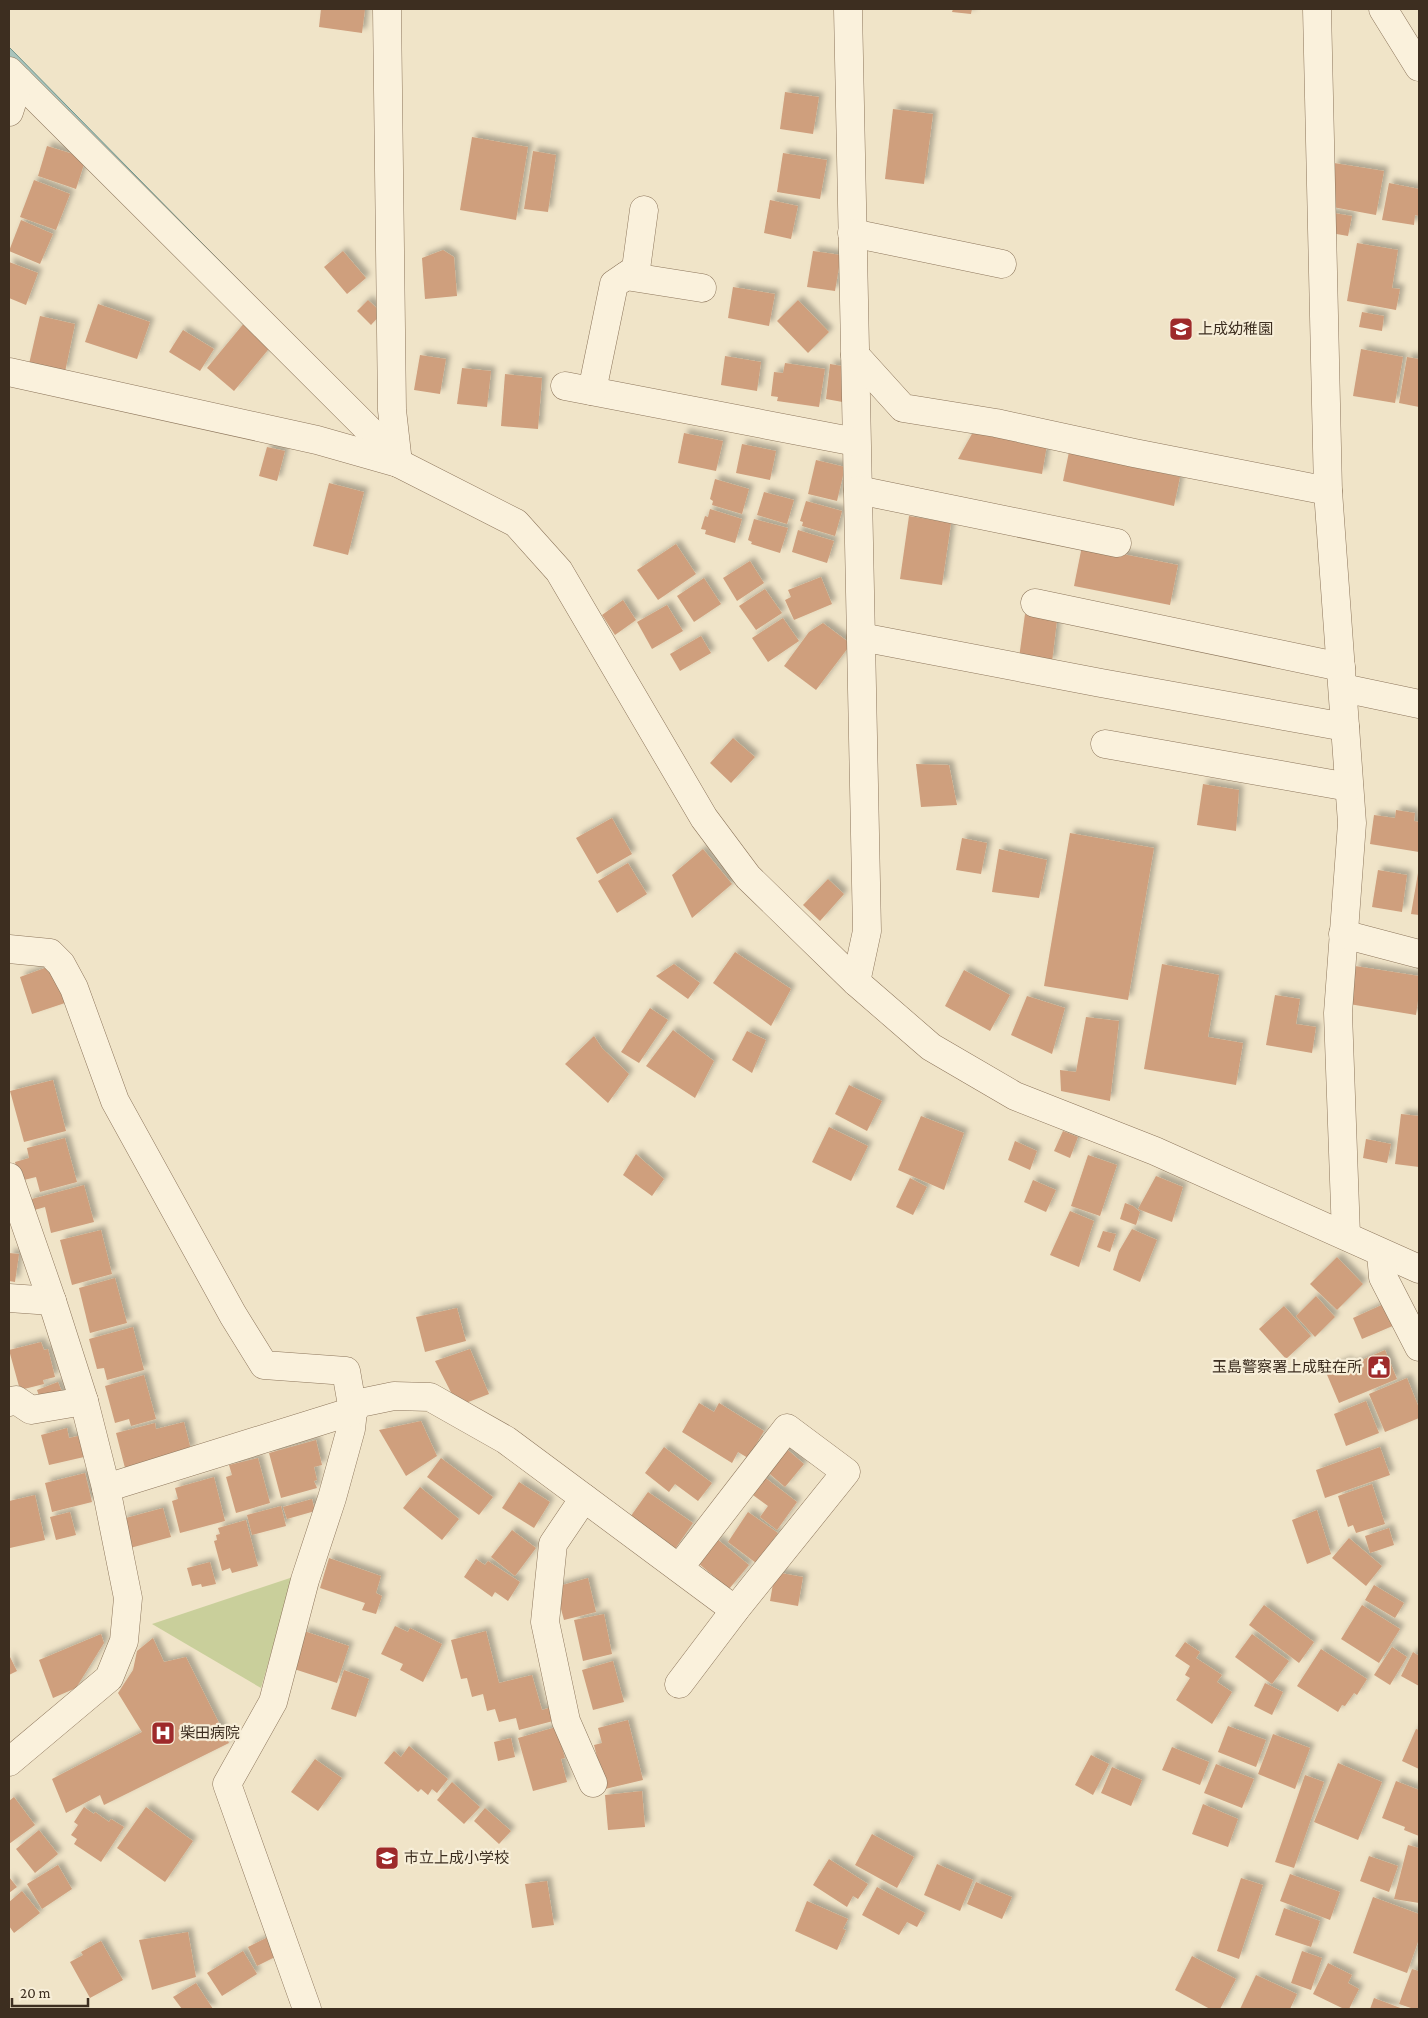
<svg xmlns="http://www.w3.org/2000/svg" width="1428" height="2018" font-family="'Crimson Pro','Noto Sans JP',serif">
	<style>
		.green { fill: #c9cf9b }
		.water { fill: #a9c4bc; stroke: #6f938a }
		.building { fill: #cf9f7d; filter: url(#shadow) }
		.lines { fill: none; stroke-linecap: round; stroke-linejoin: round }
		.minor-casing { stroke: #8d765c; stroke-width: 29 }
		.minor { stroke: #faf1dc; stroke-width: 28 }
		.labels { text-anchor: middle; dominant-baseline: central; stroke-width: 4.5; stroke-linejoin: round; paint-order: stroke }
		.poi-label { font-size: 15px; fill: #3d2e20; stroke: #f7eed8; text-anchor: start }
	</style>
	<defs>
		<filter id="shadow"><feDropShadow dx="4.5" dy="-4.5" stdDeviation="2.5" flood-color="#0004"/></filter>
	</defs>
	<rect width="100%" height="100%" fill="#f0e4c8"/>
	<!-- green -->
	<path class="green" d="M293,1577L261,1688L152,1624Z"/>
	<!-- water -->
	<path class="water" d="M9,47L379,423L9,58Z"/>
	<!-- building -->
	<g class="building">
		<path d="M321,9H365L362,33L319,27Z"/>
		<path d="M953,9H972L971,14L952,12Z"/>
		<path d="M785,92L819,97L813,134L780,129Z"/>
		<path d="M893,109L933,114L924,184L885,179Z"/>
		<path d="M472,137L528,147L516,220L460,210Z"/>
		<path d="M47,146L86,158L76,189L38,176Z"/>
		<path d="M533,151L556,155L548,212L524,209Z"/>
		<path d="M783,153L827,160L820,199L777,192Z"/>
		<path d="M1334,163L1384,171L1376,215L1327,206Z"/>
		<path d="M34,180L70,194L56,230L20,217Z"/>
		<path d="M1389,183L1419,189V216L1415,215L1414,225L1382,220Z"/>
		<path d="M770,200L798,206L791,239L764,233Z"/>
		<path d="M1328,212L1352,216L1348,236L1325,232Z"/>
		<path d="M21,220L53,234L40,264L9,251Z"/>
		<path d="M1357,243L1398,250L1392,288L1400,289L1396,310L1347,301Z"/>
		<path d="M443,250L454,257L457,296L425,299L422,258Z"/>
		<path d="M343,251L366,278L347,294L324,267Z"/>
		<path d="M813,251L841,255L835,291L807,287Z"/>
		<path d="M9,262L38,273L26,305L9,298Z"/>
		<path d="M733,287L775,294L769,326L728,318Z"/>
		<path d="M368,300L382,313L371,325L357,311Z"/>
		<path d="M798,300L829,332L808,353L777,321Z"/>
		<path d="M98,304L150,322L137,359L85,342Z"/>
		<path d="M1362,312L1384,316L1382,331L1359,327Z"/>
		<path d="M40,316L75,324L65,372L29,364Z"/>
		<path d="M245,322L272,345L234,391L207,368Z"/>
		<path d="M183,330L214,349L200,371L169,352Z"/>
		<path d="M1361,349L1403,357L1395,403L1353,396Z"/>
		<path d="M420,355L446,359L440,394L414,390Z"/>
		<path d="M725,356L761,362L757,391L721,385Z"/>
		<path d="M1407,357L1419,359V407L1399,403Z"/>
		<path d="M785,363L825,369L819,407L777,401L778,397L771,396L774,372L783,373Z"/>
		<path d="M830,364L854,368L848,403L826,399Z"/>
		<path d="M462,368L491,371L487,407L457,404Z"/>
		<path d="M505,374L542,378L538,429L501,426Z"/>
		<path d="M973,432L1047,445L1042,474L958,459Z"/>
		<path d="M684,433L723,441L716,471L678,463Z"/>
		<path d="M742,444L776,451L770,480L736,473Z"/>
		<path d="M267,447L285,451L277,481L259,476Z"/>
		<path d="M1069,452L1180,477L1174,506L1063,481Z"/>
		<path d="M816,460L845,467L837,501L808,494Z"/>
		<path d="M715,479L749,489L742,514L712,505L713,501L710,499Z"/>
		<path d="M329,483L364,492L348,555L313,546Z"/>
		<path d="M764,492L794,500L787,524L757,515Z"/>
		<path d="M806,501L842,511L835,536L802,526L803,522L800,521Z"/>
		<path d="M710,509L742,519L735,543L705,534L706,530L701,529L705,516L708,517Z"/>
		<path d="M909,516L951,523L942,585L900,579Z"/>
		<path d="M754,519L788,528L780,553L751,544L752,542L748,540Z"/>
		<path d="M798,530L834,541L827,563L792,552Z"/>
		<path d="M676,544L696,574L658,600L637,570Z"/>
		<path d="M1082,546L1178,565L1170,605L1074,586Z"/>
		<path d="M750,561L764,583L737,601L723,578Z"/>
		<path d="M821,577L832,604L794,620L785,600L791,597L788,590Z"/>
		<path d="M704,578L721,604L694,622L677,596Z"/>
		<path d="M765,589L782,613L756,630L739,606Z"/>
		<path d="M623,600L636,620L615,635L602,615Z"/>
		<path d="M667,605L683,631L652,649L637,622Z"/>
		<path d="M1025,614L1057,620L1052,662L1019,658Z"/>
		<path d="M783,618L799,641L768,662L752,638Z"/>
		<path d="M823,623L851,644L816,690L784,666L809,632Z"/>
		<path d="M701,636L711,653L680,671L670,654Z"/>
		<path d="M733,738L755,757L731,783L710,763Z"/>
		<path d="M916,764L949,765L957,805L921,807Z"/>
		<path d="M1203,784L1239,790L1236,831L1197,825Z"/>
		<path d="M1396,810L1415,813L1414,821L1419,822V852L1370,844L1374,815L1395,818Z"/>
		<path d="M612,818L632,854L597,874L576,838Z"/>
		<path d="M1070,833L1154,848L1128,1000L1044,986Z"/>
		<path d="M962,838L987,843L981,874L956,870Z"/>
		<path d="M703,849L732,884L692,918L672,875Z"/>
		<path d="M999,849L1047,860L1039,898L992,892Z"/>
		<path d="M628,863L647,894L617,913L598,881Z"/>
		<path d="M1378,870L1407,875L1402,912L1372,907Z"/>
		<path d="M1418,873H1419V915L1411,914Z"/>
		<path d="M828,879L844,894L820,921L803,905Z"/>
		<path d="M735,952L791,989L771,1026L713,983Z"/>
		<path d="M674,964L700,983L688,999L656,976Z"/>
		<path d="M1162,964L1219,975L1208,1037L1243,1043L1236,1085L1144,1069Z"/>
		<path d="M53,965L65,1003L32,1014L20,977Z"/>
		<path d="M1355,966L1419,976V993L1416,1015L1349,1004Z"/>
		<path d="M964,970L1010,995L990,1031L945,1006Z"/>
		<path d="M1275,995L1300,999L1296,1024L1316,1027L1312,1053L1266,1045Z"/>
		<path d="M1027,996L1065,1008L1052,1054L1011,1035Z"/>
		<path d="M650,1008L668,1020L639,1063L621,1052Z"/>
		<path d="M1086,1017L1119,1021L1110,1101L1061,1091L1060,1070L1076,1072Z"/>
		<path d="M673,1030L714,1061L695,1098L646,1066Z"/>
		<path d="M747,1031L766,1040L752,1073L732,1060Z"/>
		<path d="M594,1036L602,1048L629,1074L608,1103L565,1064Z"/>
		<path d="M53,1080L66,1131L24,1142L10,1091Z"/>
		<path d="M849,1085L882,1101L867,1131L835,1114Z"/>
		<path d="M1401,1114L1419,1116V1167L1395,1164Z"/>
		<path d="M921,1116L964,1133L944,1190L898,1170Z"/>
		<path d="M829,1127L868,1146L851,1181L812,1162Z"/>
		<path d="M1063,1131L1078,1137L1070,1158L1054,1151Z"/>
		<path d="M65,1138L77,1182L40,1192L36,1177L20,1181L15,1162L29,1158L27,1148Z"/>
		<path d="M1366,1139L1391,1144L1387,1163L1363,1158Z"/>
		<path d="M1015,1141L1037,1151L1030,1170L1008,1160Z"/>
		<path d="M636,1154L664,1179L652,1196L623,1175Z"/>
		<path d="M1088,1155L1117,1165L1100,1216L1071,1206Z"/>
		<path d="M1156,1176L1183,1187L1172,1222L1138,1209Z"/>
		<path d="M910,1178L927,1187L913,1215L896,1207Z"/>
		<path d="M1033,1180L1056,1190L1046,1212L1024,1202Z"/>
		<path d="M84,1185L94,1222L51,1233L45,1207L31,1211L28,1200Z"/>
		<path d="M1125,1203L1133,1206L1140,1212L1136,1225L1120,1219Z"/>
		<path d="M1070,1211L1094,1221L1079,1267L1050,1255Z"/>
		<path d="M1132,1229L1157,1240L1140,1282L1113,1270L1119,1251Z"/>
		<path d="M101,1230L112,1274L72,1285L60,1240Z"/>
		<path d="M1103,1231L1116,1234L1110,1252L1097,1247Z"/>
		<path d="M9,1253L19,1254L15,1282L9,1281Z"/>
		<path d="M1337,1257L1363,1284L1337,1310L1310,1284Z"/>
		<path d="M115,1278L127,1323L90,1333L79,1288Z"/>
		<path d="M1316,1296L1335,1317L1315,1337L1296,1316Z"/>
		<path d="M1386,1303L1395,1325L1362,1339L1353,1318Z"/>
		<path d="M1284,1306L1311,1336L1286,1359L1259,1329Z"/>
		<path d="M457,1308L466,1341L425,1352L416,1317Z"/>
		<path d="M133,1327L144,1370L107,1380L104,1368L97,1369L89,1339Z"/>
		<path d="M41,1342L44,1350L48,1349L55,1377L43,1380L44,1384L20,1390L9,1350Z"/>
		<path d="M470,1349L489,1394L458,1406L435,1361Z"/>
		<path d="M1385,1350L1397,1379L1339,1403L1325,1370L1348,1360L1350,1365Z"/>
		<path d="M144,1375L156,1419L131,1426L129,1419L115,1423L105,1386Z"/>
		<path d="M1407,1378L1419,1408V1418L1385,1432L1369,1394Z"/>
		<path d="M58,1382L64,1397L42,1405L37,1390Z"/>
		<path d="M1366,1401L1379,1433L1346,1446L1334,1414Z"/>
		<path d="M699,1403L714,1412L719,1403L764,1431L748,1458L738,1452L732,1463L682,1432Z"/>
		<path d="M421,1421L437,1456L406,1476L379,1430Z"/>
		<path d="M184,1422L191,1450L125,1468L116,1433L155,1423L156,1429Z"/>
		<path d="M67,1428L69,1438L78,1436L84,1457L49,1465L41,1435Z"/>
		<path d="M316,1440L322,1465L314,1467L317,1480L314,1481L317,1488L281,1498L269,1453Z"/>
		<path d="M782,1445L804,1464L785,1487L763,1468Z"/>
		<path d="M664,1447L712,1483L698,1501L675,1484L669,1492L645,1473Z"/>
		<path d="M1380,1447L1390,1475L1325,1498L1316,1470Z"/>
		<path d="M258,1458L270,1503L236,1513L226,1477L232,1475L229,1465Z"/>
		<path d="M441,1458L493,1497L479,1515L427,1477Z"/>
		<path d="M85,1473L92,1502L52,1512L45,1483Z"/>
		<path d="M759,1473L797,1502L777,1530L760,1517L768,1506L746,1490Z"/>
		<path d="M214,1477L225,1521L180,1533L172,1501L178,1499L175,1488Z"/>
		<path d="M519,1482L550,1502L534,1528L502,1508Z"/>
		<path d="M1372,1484L1385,1524L1356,1533L1353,1525L1348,1527L1338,1496Z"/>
		<path d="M420,1487L459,1519L442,1540L403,1508Z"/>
		<path d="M648,1492L693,1523L673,1552L628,1520Z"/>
		<path d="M35,1495L45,1540L10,1548L9,1501Z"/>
		<path d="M312,1499L315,1511L287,1519L283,1507Z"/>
		<path d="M281,1506L286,1526L252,1535L247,1515Z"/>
		<path d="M163,1508L171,1537L130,1548L122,1519Z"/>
		<path d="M1317,1510L1331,1554L1307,1564L1292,1520Z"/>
		<path d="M70,1512L76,1535L56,1540L50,1517Z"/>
		<path d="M748,1512L778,1533L756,1563L728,1542Z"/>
		<path d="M246,1520L258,1566L232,1573L230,1568L222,1571L214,1541L217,1540L216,1535L220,1534L218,1528Z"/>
		<path d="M1389,1528L1394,1545L1370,1553L1365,1536Z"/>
		<path d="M512,1530L536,1548L515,1576L491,1557Z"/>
		<path d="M1349,1538L1382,1566L1366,1586L1332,1558Z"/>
		<path d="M717,1539L749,1565L729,1589L698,1563Z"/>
		<path d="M329,1558L381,1576L376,1593L382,1596L376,1614L362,1610L365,1603L320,1588Z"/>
		<path d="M476,1559L485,1565L488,1561L520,1582L508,1601L495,1592L492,1597L464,1577Z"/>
		<path d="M210,1562L216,1584L202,1587L201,1584L192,1586L187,1568Z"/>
		<path d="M775,1572L803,1577L798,1606L770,1601Z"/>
		<path d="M588,1578L596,1612L564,1620L555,1587Z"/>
		<path d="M1374,1585L1404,1603L1395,1618L1365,1600Z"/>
		<path d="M1264,1605L1314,1642L1299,1663L1249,1625Z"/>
		<path d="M1362,1605L1400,1629L1379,1663L1341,1639Z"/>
		<path d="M604,1614L612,1654L583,1661L574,1620Z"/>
		<path d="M395,1626L408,1632L410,1628L442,1644L423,1682L400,1670L403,1664L381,1654Z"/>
		<path d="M304,1631L349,1646L337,1683L291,1668Z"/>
		<path d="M486,1631L499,1683L532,1675L542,1710L549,1708L553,1721L519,1730L516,1718L499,1722L495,1709L487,1711L483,1694L472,1697L467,1678L461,1679L451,1640Z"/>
		<path d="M101,1634L104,1643L76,1688L53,1698L39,1660Z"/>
		<path d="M1252,1634L1289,1661L1272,1684L1235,1657Z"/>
		<path d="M153,1638L164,1662L186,1657L229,1743L104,1805L100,1795L66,1813L52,1779L142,1732L118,1693L133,1670L137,1651Z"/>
		<path d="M1185,1642L1200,1652L1196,1658L1222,1675L1217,1682L1232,1692L1212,1724L1176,1700L1190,1678L1185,1675L1190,1666L1175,1656Z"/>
		<path d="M1392,1647L1407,1657L1390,1685L1374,1675Z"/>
		<path d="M1321,1649L1367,1679L1357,1695L1354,1693L1345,1706L1342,1705L1338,1712L1297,1686Z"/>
		<path d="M1413,1652L1419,1656V1686L1401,1676Z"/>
		<path d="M9,1655L17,1671L9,1675Z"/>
		<path d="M613,1661L624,1702L593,1710L582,1670Z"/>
		<path d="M344,1670L369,1679L356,1717L331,1709Z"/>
		<path d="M1265,1683L1283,1692L1272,1715L1254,1706Z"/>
		<path d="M628,1720L643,1780L605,1789L594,1745L602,1743L598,1728Z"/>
		<path d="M1228,1726L1266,1740L1256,1767L1218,1752Z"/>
		<path d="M556,1727L565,1758L561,1759L567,1782L533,1791L518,1738Z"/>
		<path d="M1416,1729L1419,1730V1769L1402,1761Z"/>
		<path d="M1273,1734L1310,1748L1295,1789L1258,1774Z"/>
		<path d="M511,1738L515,1757L498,1761L494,1742Z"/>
		<path d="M409,1746L448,1779L437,1793L432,1789L428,1795L421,1789L418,1792L384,1763L394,1751L401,1757Z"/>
		<path d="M1172,1747L1209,1762L1200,1785L1162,1770Z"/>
		<path d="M1091,1755L1109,1764L1093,1795L1075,1785Z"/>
		<path d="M315,1759L342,1778L318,1811L291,1792Z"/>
		<path d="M1338,1763L1382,1782L1358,1840L1314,1822Z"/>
		<path d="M1216,1764L1254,1779L1242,1808L1204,1793Z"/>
		<path d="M1112,1767L1142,1780L1131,1806L1101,1793Z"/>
		<path d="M1305,1775L1324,1782L1294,1868L1275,1862Z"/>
		<path d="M1396,1781L1419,1790V1836L1404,1830L1405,1827L1382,1818Z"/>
		<path d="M452,1782L480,1807L464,1824L437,1800Z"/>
		<path d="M642,1791L645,1827L608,1830L605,1795Z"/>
		<path d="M14,1797L35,1825L9,1844V1801Z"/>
		<path d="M1203,1804L1238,1819L1228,1847L1192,1834Z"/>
		<path d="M84,1807L94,1814L95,1812L109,1822L111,1819L124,1827L101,1862L74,1844L77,1839L71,1835L78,1825L74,1822Z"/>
		<path d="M146,1807L193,1841L165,1882L117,1848Z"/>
		<path d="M485,1808L511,1831L499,1844L474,1821Z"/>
		<path d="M39,1830L58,1854L35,1873L16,1849Z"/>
		<path d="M872,1834L914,1857L897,1888L855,1865Z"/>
		<path d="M1408,1845L1419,1848V1903L1394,1899Z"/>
		<path d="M1369,1856L1398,1866L1389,1892L1360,1881Z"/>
		<path d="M829,1859L868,1884L858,1899L853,1896L847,1907L813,1885Z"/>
		<path d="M937,1864L973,1880L960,1911L924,1895Z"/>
		<path d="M58,1865L72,1889L42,1909L27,1884Z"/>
		<path d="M1290,1874L1340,1892L1330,1920L1280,1901Z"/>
		<path d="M9,1877L17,1887L9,1893Z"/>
		<path d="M1241,1878L1263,1885L1239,1959L1217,1951Z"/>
		<path d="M547,1881L554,1925L532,1928L525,1884Z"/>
		<path d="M976,1882L1012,1897L1002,1919L967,1904Z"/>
		<path d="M877,1887L925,1913L917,1927L907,1922L899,1935L862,1915Z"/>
		<path d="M22,1891L40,1913L14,1933L9,1926V1902Z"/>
		<path d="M1373,1897L1419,1914V1939L1407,1973L1353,1953Z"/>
		<path d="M807,1901L848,1919L843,1929L846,1930L837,1950L795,1931Z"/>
		<path d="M1284,1908L1320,1921L1311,1947L1275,1935Z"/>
		<path d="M188,1932L196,1977L152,1990L139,1940Z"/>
		<path d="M272,1935L281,1954L257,1966L248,1947Z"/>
		<path d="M101,1941L123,1980L90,1998L70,1962L83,1955L81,1952Z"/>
		<path d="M243,1951L257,1974L222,1996L207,1973Z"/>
		<path d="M1302,1951L1322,1958L1311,1990L1291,1983Z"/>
		<path d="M1192,1956L1236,1979L1220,2009H1210L1175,1990Z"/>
		<path d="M1328,1963L1352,1975L1348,1983L1359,1989L1349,2009H1344L1313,1994Z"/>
		<path d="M1412,1969L1419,1971V2009H1414L1399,2004Z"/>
		<path d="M1256,1975L1297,1994L1290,2009H1240Z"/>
		<path d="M196,1983L213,2009H182L173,1997Z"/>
		<path d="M1374,1998L1403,2009H1370Z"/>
	</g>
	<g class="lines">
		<!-- minor casing -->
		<g class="minor-casing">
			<g id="minor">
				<path d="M387,9L392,410L398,463"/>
				<path d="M848,9L867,931L856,982"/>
				<path d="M1317,9L1328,491L1352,823L1338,1013L1346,1235"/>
				<path d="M1383,9L1419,67"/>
				<path d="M9,71L369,430L398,463"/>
				<path d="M9,112L19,81"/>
				<path d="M852,233L1002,264"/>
				<path d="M626,276L702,288"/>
				<path d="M855,355L903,408L996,423L1134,453L1328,491"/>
				<path d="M9,372L317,440L398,463L516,523L559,571L704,818L748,877L856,982L931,1047L1015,1096L1155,1151L1419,1269"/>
				<path d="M565,386L856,442"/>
				<path d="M592,391L614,284L636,269L644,210"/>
				<path d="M858,490L1117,543"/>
				<path d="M1035,603L1341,667"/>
				<path d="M861,637L1101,683L1345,727"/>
				<path d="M1343,688L1419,704"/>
				<path d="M1105,744L1349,787"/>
				<path d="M1343,934L1419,954"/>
				<path d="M9,949L50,953L61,964L74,988L115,1101L233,1315L264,1365L346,1371L353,1411L351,1429L332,1498L305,1580L273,1702L227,1784L307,2009"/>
				<path d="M9,1177L52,1301L84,1401L106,1488L128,1598L124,1641L109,1678L9,1762"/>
				<path d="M1381,1253L1383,1277L1419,1347"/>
				<path d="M9,1298L52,1301"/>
				<path d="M9,1402L16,1400L31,1410L84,1401"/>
				<path d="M106,1488L353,1411L360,1403L394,1396L430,1397L506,1440L735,1610"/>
				<path d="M584,1498L553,1544L545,1622L566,1721L593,1783"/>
				<path d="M679,1684L735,1610L846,1472L787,1428L679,1568"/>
			</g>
		</g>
		<!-- minor -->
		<use href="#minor" class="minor"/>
	</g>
	<!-- icons -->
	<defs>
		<g id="school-square" transform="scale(1.25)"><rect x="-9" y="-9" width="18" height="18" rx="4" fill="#9e2a2b" stroke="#f7eed8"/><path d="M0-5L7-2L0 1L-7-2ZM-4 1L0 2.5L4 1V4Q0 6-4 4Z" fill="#fff"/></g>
		<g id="civic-square" transform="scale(1.25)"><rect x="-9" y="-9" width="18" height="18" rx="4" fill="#9e2a2b" stroke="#f7eed8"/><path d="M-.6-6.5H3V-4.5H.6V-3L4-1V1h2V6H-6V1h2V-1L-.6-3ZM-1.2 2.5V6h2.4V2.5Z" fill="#fff"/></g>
		<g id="hospital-square" transform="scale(1.25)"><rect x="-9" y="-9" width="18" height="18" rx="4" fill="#9e2a2b" stroke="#f7eed8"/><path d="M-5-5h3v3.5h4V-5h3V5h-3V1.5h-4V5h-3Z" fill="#fff"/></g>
	</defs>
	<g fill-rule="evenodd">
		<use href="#school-square" x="1181" y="329"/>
		<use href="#civic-square" x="1379" y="1367"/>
		<use href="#hospital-square" x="163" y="1733"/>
		<use href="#school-square" x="387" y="1858"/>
	</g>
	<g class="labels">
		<!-- poi labels -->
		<g class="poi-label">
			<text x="1198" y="329">上成幼稚園</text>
			<text x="1362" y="1367" text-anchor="end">玉島警察署上成駐在所</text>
			<text x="180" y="1733">柴田病院</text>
			<text x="404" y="1858">市立上成小学校</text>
		</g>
	</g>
	<!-- border -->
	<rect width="1428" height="2018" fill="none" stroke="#3d2e20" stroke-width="20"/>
	<!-- scale -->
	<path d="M12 1998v8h76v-8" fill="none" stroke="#3d2e20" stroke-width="2.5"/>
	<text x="20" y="1998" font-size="15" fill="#3d2e20" stroke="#f7eed8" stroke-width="4" paint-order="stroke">20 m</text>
</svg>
